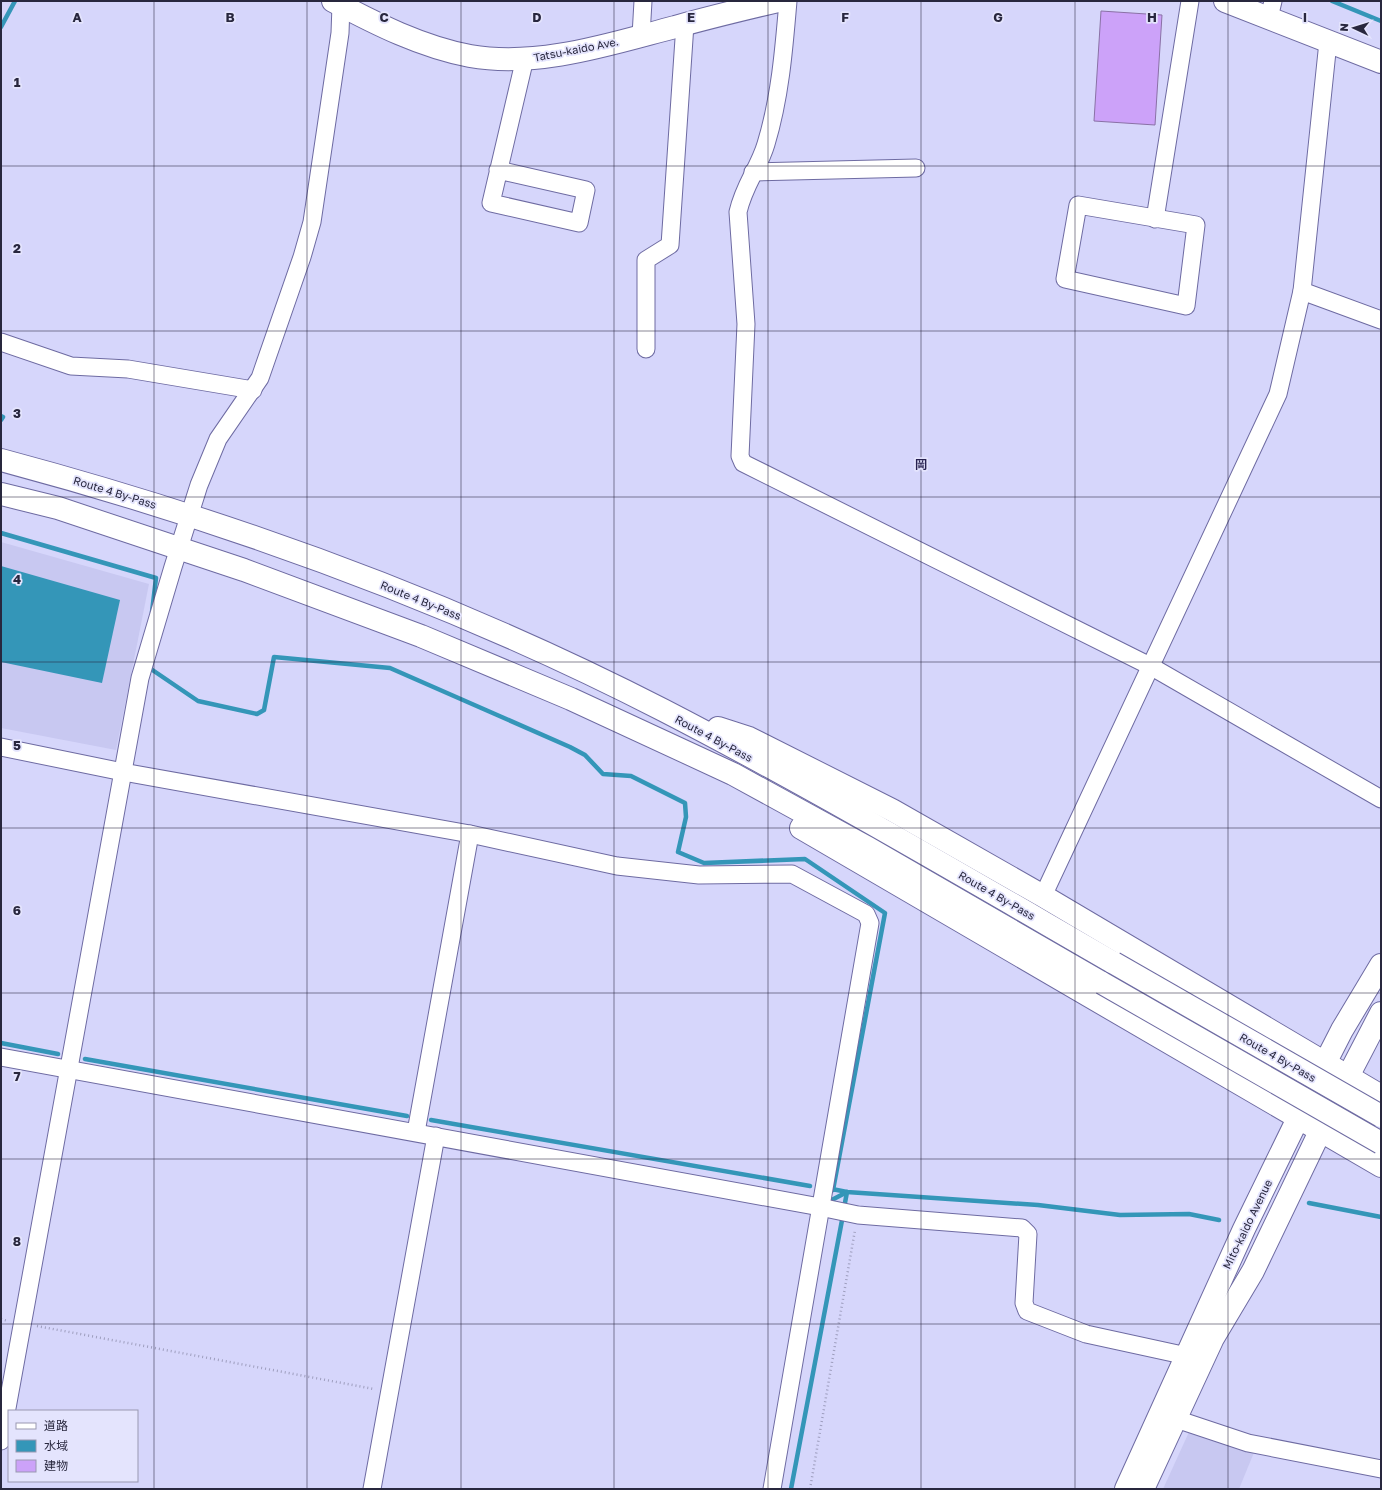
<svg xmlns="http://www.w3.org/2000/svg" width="1382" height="1490" font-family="'Golos Text','Noto Sans JP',sans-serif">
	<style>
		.built { fill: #c8c8f1 }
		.water { fill: #3496b8 }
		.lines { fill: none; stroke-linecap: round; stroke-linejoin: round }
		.stream { stroke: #3496b8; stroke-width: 4.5 }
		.building { fill: #cca2f9; stroke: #8a71a6 }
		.street-casing { stroke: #6e6ba2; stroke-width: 19 }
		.secondary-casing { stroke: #6e6ba2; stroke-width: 24 }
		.highway-casing { stroke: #6e6ba2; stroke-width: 24 }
		.path { stroke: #9e9ebe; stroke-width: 2.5; stroke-dasharray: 1 3; stroke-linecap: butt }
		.street { stroke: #fff; stroke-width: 17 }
		.secondary { stroke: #fff; stroke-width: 22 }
		.highway { stroke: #fff; stroke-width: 22 }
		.highway-bridge-casing { stroke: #6e6ba2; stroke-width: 24; stroke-linecap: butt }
		.highway-bridge { stroke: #fff; stroke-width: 22 }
		.grid { fill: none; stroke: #28273e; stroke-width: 1; stroke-opacity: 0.55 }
		.labels { text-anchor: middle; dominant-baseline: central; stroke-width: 3.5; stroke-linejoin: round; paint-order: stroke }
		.street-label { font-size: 11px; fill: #28273e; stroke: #e4e4fd }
		.neighbourhood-label { font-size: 12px; font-weight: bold; fill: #272150; stroke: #e4e4fd }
		.grid-label { font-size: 13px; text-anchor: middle; font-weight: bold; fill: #28273e; stroke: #e4e4fd; stroke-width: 3.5; stroke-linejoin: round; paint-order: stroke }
	</style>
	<rect width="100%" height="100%" fill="#d6d6fb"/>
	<!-- built -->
	<g class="built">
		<path d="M1,542L149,584L116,750L1,728Z"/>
		<path d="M1189,1432L1255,1450L1239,1489H1163Z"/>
	</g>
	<!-- water -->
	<path class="water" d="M1,566L120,600L102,683L1,662Z"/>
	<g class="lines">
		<!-- stream -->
		<g class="stream">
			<path d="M1332,1L1381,21"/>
			<path d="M1,27L15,1"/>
			<path d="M1,416L3,417L1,420"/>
			<path d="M1,533L156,578L152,612"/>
			<path d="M148,667L198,701L257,714L264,710L274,657L390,668L570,747L585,755L603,774L631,776L685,803L686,817L678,852L704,863L805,859L885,913L833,1190"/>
			<path d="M1,1043L58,1054"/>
			<path d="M85,1059L407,1116"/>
			<path d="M431,1120L810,1186"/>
			<path d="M832,1189L847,1192L1038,1205L1120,1215L1189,1214L1219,1220"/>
			<path d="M826,1203L847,1192"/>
			<path d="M1309,1203L1381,1217"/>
			<path d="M844,1208L847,1192"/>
			<path d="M791,1489L843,1215"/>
		</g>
	</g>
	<!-- building -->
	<path class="building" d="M1101,11L1162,15L1155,125L1094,121Z"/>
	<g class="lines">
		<!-- street casing -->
		<g class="street-casing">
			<g id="street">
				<path d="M788,1C784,49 780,98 766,144C759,168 744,185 738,212L746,324L740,456L743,463L1152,667L1381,799"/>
				<path d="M1269,18L1273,1"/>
				<path d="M641,36L643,1"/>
				<path d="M498,170L586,190L579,223L491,203L525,58"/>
				<path d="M753,172L916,168"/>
				<path d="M1078,205L1196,225L1186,306L1065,279Z"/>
				<path d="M1155,219L1190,1"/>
				<path d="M1302,291L1381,320"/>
				<path d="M1,342L71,366L128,369L253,390"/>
				<path d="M646,349V260L670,245L685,24"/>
				<path d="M1,747L123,772L470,834L617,866L699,875L792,874L866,914L870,923L772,1489"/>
				<path d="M1043,896L1278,394L1302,291L1328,42"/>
				<path d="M1,1057L820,1207L858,1215L1022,1228L1028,1234L1024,1303L1027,1311L1086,1334L1187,1356"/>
				<path d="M416,1132L470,834"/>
				<path d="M1164,1415L1248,1443L1381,1469"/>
				<path d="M1,1441L140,678L173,567L199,485L218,439L260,378L302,257L312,222L340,33L341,5"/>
				<path d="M372,1489L436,1136"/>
			</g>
		</g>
		<!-- secondary casing -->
		<g class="secondary-casing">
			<g id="secondary">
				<path d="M333,1C376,24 422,47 470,56C538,68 610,44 675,27C710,17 744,9 778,1"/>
				<path d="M1225,1L1381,62"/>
			</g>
		</g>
		<!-- highway casing -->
		<g class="highway-casing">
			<g id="highway">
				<path d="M1,460C229,521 453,602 663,710C816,789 965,877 1114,963"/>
				<path d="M1,494L58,508L244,570L421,636L571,699L733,774L868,848L1102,983"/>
				<path d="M718,728L749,738L892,810L1043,896L1381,1096"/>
				<path d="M801,828L1381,1166"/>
				<path d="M1319,1075L1342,1030L1381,965"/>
				<path d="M1342,1088L1381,1013"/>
				<path d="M1126,1489L1244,1229L1305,1104"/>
				<path d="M1143,1489L1213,1338L1253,1271L1327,1117"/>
			</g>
		</g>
		<!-- path -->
		<g class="path">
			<path d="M1,1319L8,1321"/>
			<path d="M37,1326L374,1389"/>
			<path d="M810,1489L855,1230"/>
		</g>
		<!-- street -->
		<use href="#street" class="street"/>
		<!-- secondary -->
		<use href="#secondary" class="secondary"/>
		<!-- highway -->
		<use href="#highway" class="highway"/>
		<!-- highway-bridge casing -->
		<g class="highway-bridge-casing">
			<g id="highway-bridge">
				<path d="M1114,963L1381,1116"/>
				<path d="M1102,983L1381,1143"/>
			</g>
		</g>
		<!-- highway-bridge -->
		<use href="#highway-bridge" class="highway-bridge"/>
	</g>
	<!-- grid -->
	<path class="grid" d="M154,1V1489M307,1V1489M461,1V1489M614,1V1489M768,1V1489M921,1V1489M1075,1V1489M1228,1V1489M1,166H1381M1,331H1381M1,497H1381M1,662H1381M1,828H1381M1,993H1381M1,1159H1381M1,1324H1381"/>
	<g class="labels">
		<!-- street labels -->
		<g class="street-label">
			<text transform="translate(576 49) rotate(-11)">Tatsu-kaido Ave.</text>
			<text transform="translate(115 492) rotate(17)">Route 4 By-Pass</text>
			<text transform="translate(421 600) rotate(22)">Route 4 By-Pass</text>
			<text transform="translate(714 738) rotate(28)">Route 4 By-Pass</text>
			<text transform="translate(997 895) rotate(30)">Route 4 By-Pass</text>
			<text transform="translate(1278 1057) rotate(30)">Route 4 By-Pass</text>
			<text transform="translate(1247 1224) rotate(-64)">Mito-kaido Avenue</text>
		</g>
		<!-- neighbourhood labels -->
		<g class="neighbourhood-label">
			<text x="921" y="464">岡</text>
		</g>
	</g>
	<g class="grid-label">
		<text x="77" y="22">A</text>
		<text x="230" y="22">B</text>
		<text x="384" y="22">C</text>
		<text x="537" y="22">D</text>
		<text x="691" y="22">E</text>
		<text x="845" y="22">F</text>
		<text x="998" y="22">G</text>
		<text x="1152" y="22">H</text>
		<text x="1305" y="22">I</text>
		<text x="17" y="87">1</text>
		<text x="17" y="253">2</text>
		<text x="17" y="418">3</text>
		<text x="17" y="584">4</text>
		<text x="17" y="750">5</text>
		<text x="17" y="915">6</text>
		<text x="17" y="1081">7</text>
		<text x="17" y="1246">8</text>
	</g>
	<!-- border -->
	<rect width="1382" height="1490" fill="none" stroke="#28273e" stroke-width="4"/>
	<!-- legend -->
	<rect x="8" y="1410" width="130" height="72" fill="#e4e4fd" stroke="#9998b1"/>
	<rect x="16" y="1423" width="20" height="6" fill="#ffffff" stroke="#9998b1"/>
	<text x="44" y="1430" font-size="12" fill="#28273e">道路</text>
	<rect x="16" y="1440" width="20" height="12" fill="#3496b8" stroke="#9998b1"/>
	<text x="44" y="1450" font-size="12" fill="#28273e">水域</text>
	<rect x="16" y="1460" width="20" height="12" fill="#cca2f9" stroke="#9998b1"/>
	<text x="44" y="1470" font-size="12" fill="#28273e">建物</text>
	<!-- north arrow -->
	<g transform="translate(1354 28) rotate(274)" stroke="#e4e4fd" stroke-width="3" paint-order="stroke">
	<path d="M0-3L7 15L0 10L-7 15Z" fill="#28273e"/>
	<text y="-6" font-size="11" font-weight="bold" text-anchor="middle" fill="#28273e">N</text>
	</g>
</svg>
